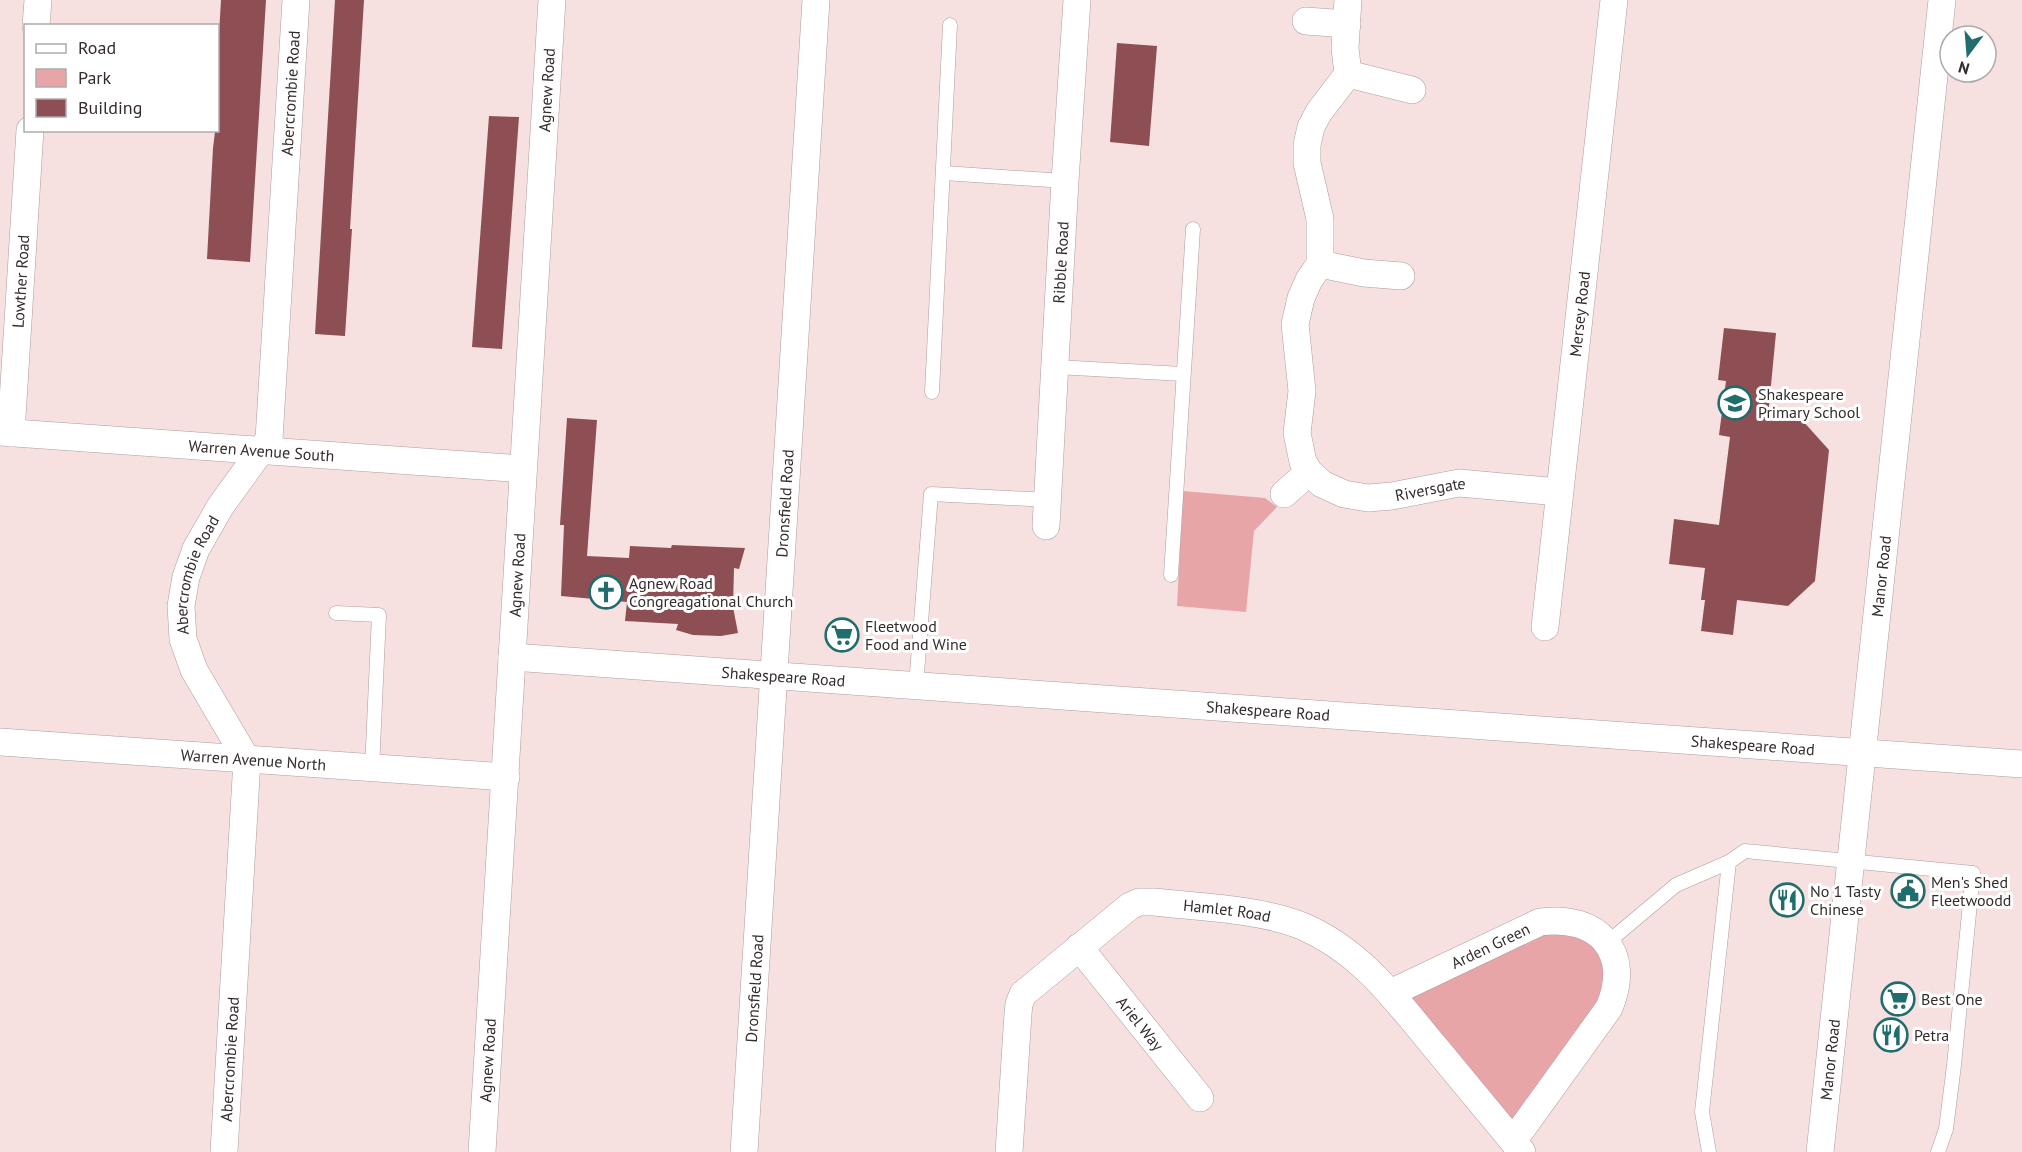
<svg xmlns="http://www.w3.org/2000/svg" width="2022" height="1152" font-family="'PT Sans',sans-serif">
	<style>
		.green { fill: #e8a5a8 }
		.building { fill: #8d4f54 }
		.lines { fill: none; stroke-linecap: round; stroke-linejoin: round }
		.lane-casing { stroke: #b19c9d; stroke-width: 15 }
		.street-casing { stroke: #b19c9d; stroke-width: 28 }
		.lane { stroke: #fff; stroke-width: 14 }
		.street { stroke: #fff; stroke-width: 27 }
		.labels { text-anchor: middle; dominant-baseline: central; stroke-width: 6; stroke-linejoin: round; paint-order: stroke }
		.street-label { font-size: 16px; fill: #342c2c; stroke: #fff }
		.poi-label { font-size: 16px; fill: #342c2c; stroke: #fff; text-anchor: start }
	</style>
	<rect width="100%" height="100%" fill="#f6e0e0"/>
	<!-- green -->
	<g class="green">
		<path d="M1183,491L1265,498L1277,507L1254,531L1246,612L1177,606Z"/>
		<path d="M1571,922L1618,971L1521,1130L1399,989Z"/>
	</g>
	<!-- building -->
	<g class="building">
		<path d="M221,0H266L250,262L207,259L213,148L215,132H218V51Z"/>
		<path d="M335,0H364L350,229H352L345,336L315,334Z"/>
		<path d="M1117,43L1157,46L1149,146L1110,142Z"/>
		<path d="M489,116L519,117L502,349L472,347Z"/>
		<path d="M1724,328L1776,333L1768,416L1802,420L1829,450L1815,581L1788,606L1737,600L1733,635L1701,631L1705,600H1701L1705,568L1669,564L1674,519L1719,525L1730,437L1719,435L1726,381L1718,380Z"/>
		<path d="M567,418L597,420L587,556L629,558L630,546L671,548L672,545L745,548L739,569L734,568L733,607L738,633L721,636L693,635L676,630L678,624L625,621L627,602L561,596L564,525H560Z"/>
	</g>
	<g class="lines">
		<!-- lane casing -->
		<g class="lane-casing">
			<g id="lane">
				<path d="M944,173L1065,181"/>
				<path d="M1056,367L1183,374"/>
				<path d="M932,392L950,25"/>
				<path d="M1171,575L1193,229"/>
				<path d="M336,613L379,615L372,769"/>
				<path d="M916,686L931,494L1048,500"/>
				<path d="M1607,943L1676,885L1729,862"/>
				<path d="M1709,1152L1702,1112L1729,862L1745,851L1973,873L1954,1065L1946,1129L1938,1152"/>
			</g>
		</g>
		<!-- street casing -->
		<g class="street-casing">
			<g id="street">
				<path id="s1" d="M1348,0L1345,48L1348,74L1319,112L1311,127L1307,145V163L1320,219V264L1309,280L1301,298L1295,324L1302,391L1297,433L1303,462L1309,472L1322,484L1344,494L1368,498L1392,496L1459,483L1559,492"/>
				<path d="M1306,21L1347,24"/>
				<path d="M36,26L38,0"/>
				<path d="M1348,74L1412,90"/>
				<path d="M1320,264L1364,273L1401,276"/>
				<path id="s2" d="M0,432L523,469"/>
				<path id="s3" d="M11,433L30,130"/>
				<path d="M1284,494L1309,472"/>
				<path id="s4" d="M1046,526L1065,181L1077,0"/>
				<path id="s5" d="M1545,627L1614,0"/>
				<path id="s6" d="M512,657L2022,764"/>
				<path id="s7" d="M0,742L506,777"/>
				<path id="s8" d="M1079,947L1200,1098"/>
				<path id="s9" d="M1392,996L1399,989L1540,922C1598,914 1633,952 1609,1008L1521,1130L1511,1138"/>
				<path id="s10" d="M224,1152L247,760L194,670L183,639L181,606L186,577L196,549L220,507L269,439L296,0"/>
				<path id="s11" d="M482,1152L552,0"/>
				<path id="s12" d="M744,1152L816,0"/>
				<path id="s13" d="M1009,1152L1018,1014L1019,1004L1023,994L1130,906L1139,902H1154C1198,907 1261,909 1302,926C1361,951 1395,999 1435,1047C1464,1082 1493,1117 1522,1152"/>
				<path id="s14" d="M1820,1152L1942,0"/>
			</g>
		</g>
		<!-- lane -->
		<use href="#lane" class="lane"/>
		<!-- street -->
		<use href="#street" class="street"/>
	</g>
	<!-- icons -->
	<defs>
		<g id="school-ring" transform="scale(1.725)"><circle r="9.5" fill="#fff" stroke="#216d6d" stroke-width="1.5"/><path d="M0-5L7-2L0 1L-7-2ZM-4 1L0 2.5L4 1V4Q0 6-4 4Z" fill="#216d6d"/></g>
		<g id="church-ring" transform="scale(1.725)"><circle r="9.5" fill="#fff" stroke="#216d6d" stroke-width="1.5"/><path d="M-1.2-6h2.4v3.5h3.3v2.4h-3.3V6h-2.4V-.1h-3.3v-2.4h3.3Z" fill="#216d6d"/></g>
		<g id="supermarket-ring" transform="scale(1.725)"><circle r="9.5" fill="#fff" stroke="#216d6d" stroke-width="1.5"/><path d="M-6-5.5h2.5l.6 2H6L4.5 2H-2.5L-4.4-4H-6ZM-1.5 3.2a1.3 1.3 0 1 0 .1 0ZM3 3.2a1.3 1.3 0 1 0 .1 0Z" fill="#216d6d"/></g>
		<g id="civic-ring" transform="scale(1.725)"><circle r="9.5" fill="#fff" stroke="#216d6d" stroke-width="1.5"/><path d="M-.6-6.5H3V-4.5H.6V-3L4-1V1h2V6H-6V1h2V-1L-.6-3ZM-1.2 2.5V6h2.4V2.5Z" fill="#216d6d"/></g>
		<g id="restaurant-ring" transform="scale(1.725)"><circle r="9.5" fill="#fff" stroke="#216d6d" stroke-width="1.5"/><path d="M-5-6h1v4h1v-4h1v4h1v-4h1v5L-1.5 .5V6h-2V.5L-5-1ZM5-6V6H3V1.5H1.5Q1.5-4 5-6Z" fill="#216d6d"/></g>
	</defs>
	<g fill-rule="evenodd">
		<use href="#school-ring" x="1735" y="403"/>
		<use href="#church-ring" x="606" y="592"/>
		<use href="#supermarket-ring" x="842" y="635"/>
		<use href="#civic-ring" x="1908" y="891"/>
		<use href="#restaurant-ring" x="1787" y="900"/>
		<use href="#supermarket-ring" x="1898" y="999"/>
		<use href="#restaurant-ring" x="1891" y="1035"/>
	</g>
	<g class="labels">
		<!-- street labels -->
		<g class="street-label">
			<text stroke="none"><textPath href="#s11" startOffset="1064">Agnew Road</textPath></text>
			<text stroke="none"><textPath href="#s10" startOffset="1101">Abercrombie Road</textPath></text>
			<text stroke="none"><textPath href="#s4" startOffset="264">Ribble Road</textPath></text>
			<text stroke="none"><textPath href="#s3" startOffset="152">Lowther Road</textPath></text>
			<text stroke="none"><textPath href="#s5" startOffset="315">Mersey Road</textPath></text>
			<text stroke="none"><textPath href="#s2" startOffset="262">Warren Avenue South</textPath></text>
			<text stroke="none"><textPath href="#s1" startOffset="624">Riversgate</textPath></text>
			<text stroke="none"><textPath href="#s12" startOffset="650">Dronsfield Road</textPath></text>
			<text stroke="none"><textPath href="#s10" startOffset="597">Abercrombie Road</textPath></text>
			<text stroke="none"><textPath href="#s11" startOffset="578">Agnew Road</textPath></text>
			<text stroke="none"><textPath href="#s14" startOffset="579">Manor Road</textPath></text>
			<text stroke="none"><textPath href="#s6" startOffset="272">Shakespeare Road</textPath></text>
			<text stroke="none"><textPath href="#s6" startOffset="758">Shakespeare Road</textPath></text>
			<text stroke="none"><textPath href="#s6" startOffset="1244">Shakespeare Road</textPath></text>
			<text stroke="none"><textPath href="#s7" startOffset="254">Warren Avenue North</textPath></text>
			<text stroke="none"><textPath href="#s13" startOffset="396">Hamlet Road</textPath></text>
			<text stroke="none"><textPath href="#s9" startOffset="111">Arden Green</textPath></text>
			<text stroke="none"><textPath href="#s12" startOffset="164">Dronsfield Road</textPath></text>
			<text stroke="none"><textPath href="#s8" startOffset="98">Ariel Way</textPath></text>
			<text stroke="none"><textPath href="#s10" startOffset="93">Abercrombie Road</textPath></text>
			<text stroke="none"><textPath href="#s14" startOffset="93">Manor Road</textPath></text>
			<text stroke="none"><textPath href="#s11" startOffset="92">Agnew Road</textPath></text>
		</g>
		<!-- poi labels -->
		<g class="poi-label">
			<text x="1758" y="394">Shakespeare<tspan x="1758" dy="18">Primary School</tspan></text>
			<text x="629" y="583">Agnew Road<tspan x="629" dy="18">Congreagational Church</tspan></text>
			<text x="865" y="626">Fleetwood<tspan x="865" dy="18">Food and Wine</tspan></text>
			<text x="1931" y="882">Men's Shed<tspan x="1931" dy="18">Fleetwoodd</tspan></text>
			<text x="1810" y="891">No 1 Tasty<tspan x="1810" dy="18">Chinese</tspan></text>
			<text x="1921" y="999">Best One</text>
			<text x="1914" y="1035">Petra</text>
		</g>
	</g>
	<!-- legend -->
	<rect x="24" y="24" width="195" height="108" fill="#ffffff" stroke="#aeabab" stroke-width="1.5"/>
	<rect x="36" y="44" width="30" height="9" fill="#ffffff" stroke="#aeabab" stroke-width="1.5"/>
	<text x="78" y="54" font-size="18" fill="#342c2c">Road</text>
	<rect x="36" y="69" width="30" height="18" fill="#e8a5a8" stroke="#aeabab" stroke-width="1.5"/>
	<text x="78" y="84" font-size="18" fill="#342c2c">Park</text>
	<rect x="36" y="99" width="30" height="18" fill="#8d4f54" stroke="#aeabab" stroke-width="1.5"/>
	<text x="78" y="114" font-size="18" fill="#342c2c">Building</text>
	<!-- north arrow -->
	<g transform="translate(1968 54) rotate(196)"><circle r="28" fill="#ffffff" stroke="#aeabab" stroke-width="1.5"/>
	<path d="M0-4.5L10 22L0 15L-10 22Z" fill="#216d6d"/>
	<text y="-9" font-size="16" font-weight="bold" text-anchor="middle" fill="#342c2c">N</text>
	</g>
</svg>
